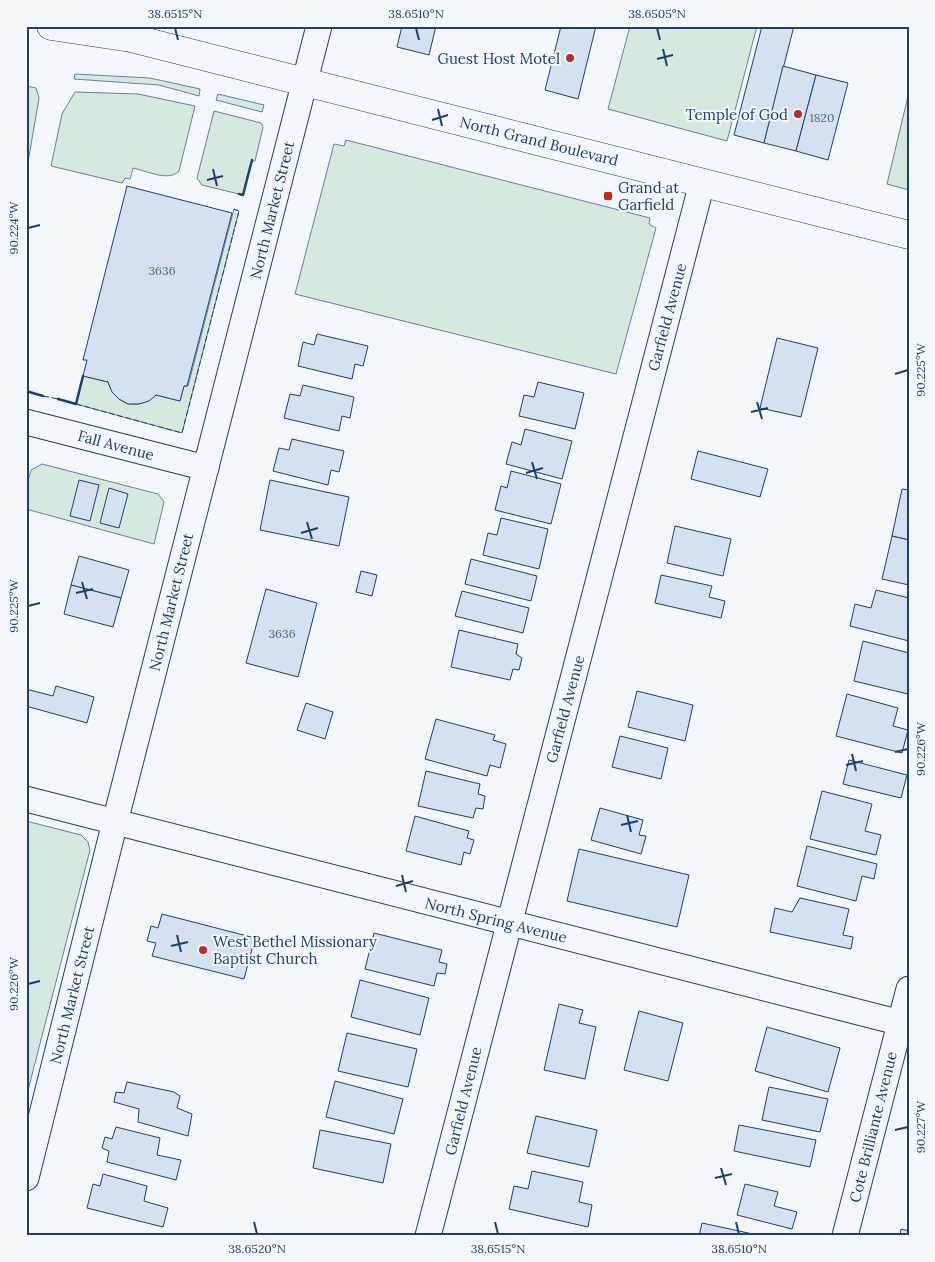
<svg xmlns="http://www.w3.org/2000/svg" width="935" height="1262" font-family="Lora,serif">
	<style>
		.green { fill: #d7e8df; stroke: #687fa3 }
		.building { fill: #d5e0f0; stroke: #1d3f73 }
		.lines { fill: none; stroke-linecap: round; stroke-linejoin: round }
		.street-casing { stroke: #1d3f73; stroke-width: 27 }
		.primary-casing { stroke: #1d3f73; stroke-width: 29 }
		.street { stroke: #f4f7fb; stroke-width: 25 }
		.primary { stroke: #f4f7fb; stroke-width: 28 }
		.fence { stroke: #1d3f73; stroke-width: 1; stroke-dasharray: 6 2.5; stroke-linecap: butt }
		.wall { stroke: #1d3f73; stroke-width: 2.5 }
		.ticks { fill: none; stroke: #1d3f73; stroke-width: 2 }
		.poi-dot { fill: #c62828; stroke: #f4f7fb; stroke-width: 2 }
		.labels { text-anchor: middle; dominant-baseline: central; stroke-width: 4; stroke-linejoin: round; paint-order: stroke }
		.number-label { font-size: 12px; fill: #4b6792 }
		.poi-label { font-size: 15px; fill: #1d3f73; stroke: #f4f7fb; text-anchor: end }
		.street-label { font-size: 15px; fill: #1d3f73; stroke: #f4f7fb }
		.neatline { fill: none; stroke: #1d3f73; stroke-width: 2 }
		.ticks-label { font-size: 12px; text-anchor: middle; fill: #1d3f73 }
	</style>
	<rect width="100%" height="100%" fill="#f4f7fb"/>
	<!-- green -->
	<g class="green">
		<path d="M630,26H757L727,141L608,109Z"/>
		<path d="M75,74L150,78L200,89L199,96L159,85L74,79Z"/>
		<path d="M26,86L36,88L39,98L26,174Z"/>
		<path d="M75,92L138,94L195,106L179,171C169,182 147,171 133,168L130,179L125,178L122,183L51,166L62,114Z"/>
		<path d="M909,92V190L887,184Z"/>
		<path d="M218,94L264,105L262,112L216,100Z"/>
		<path d="M214,111L261,123L263,127L255,161H252L243,195L202,185L197,178Z"/>
		<path d="M346,140L650,218L649,224L656,228L616,374L295,294L334,144L344,146Z"/>
		<path d="M234,209L239,211L182,433L76,404L83,376L108,382C117,406 136,411 156,395L180,401L184,386H188Z"/>
		<path d="M42,464L158,494L164,502L154,544L26,509V488L31,470Z"/>
		<path d="M26,821L81,835L88,842L90,850L26,1098Z"/>
	</g>
	<!-- building -->
	<g class="building">
		<path d="M402,26H436L429,55L397,47Z"/>
		<path d="M561,26H596L578,99L545,90Z"/>
		<path d="M762,26H794L764,143L734,135Z"/>
		<path d="M783,66L816,75L796,151L764,143Z"/>
		<path d="M816,75L848,83L828,160L796,151Z"/>
		<path d="M127,186L232,213L187,386H184L180,401L156,395L149,401L139,404H128L119,399L112,392L108,382L83,376L87,360H83Z"/>
		<path d="M317,334L368,346L363,366L355,364L352,379L298,366L303,342L314,345Z"/>
		<path d="M777,338L818,348L801,417L760,408Z"/>
		<path d="M538,382L584,393L575,429L519,416L524,395L534,397Z"/>
		<path d="M303,385L354,397L350,418L342,416L339,431L284,418L290,394L300,396Z"/>
		<path d="M525,429L572,441L562,479L506,464L512,442L521,445Z"/>
		<path d="M292,439L344,451L339,472L331,470L328,485L273,471L279,448L289,450Z"/>
		<path d="M698,451L768,469L760,497L691,479Z"/>
		<path d="M511,471L561,484L551,524L495,510L501,486L507,488Z"/>
		<path d="M79,480L99,485L90,521L70,516Z"/>
		<path d="M270,480L349,497L339,546L260,530Z"/>
		<path d="M109,488L128,494L119,528L100,523Z"/>
		<path d="M902,489L909,490V540L892,536Z"/>
		<path d="M501,518L548,529L539,569L483,555L488,533L497,535Z"/>
		<path d="M675,526L731,539L723,576L667,563Z"/>
		<path d="M892,536L909,540V585L882,579Z"/>
		<path d="M79,556L129,570L121,598L71,585Z"/>
		<path d="M471,559L537,576L531,601L465,584Z"/>
		<path d="M361,571L377,575L372,596L356,592Z"/>
		<path d="M661,575L712,586L709,597L725,601L721,618L655,603Z"/>
		<path d="M71,585L121,598L113,627L64,614Z"/>
		<path d="M266,589L317,603L298,677L246,663Z"/>
		<path d="M876,590L909,598V641L850,626L855,604L871,608Z"/>
		<path d="M462,591L529,608L523,633L455,616Z"/>
		<path d="M459,630L518,644L516,654L522,658L519,670L513,669L510,680L451,667Z"/>
		<path d="M863,641L909,653L908,694L854,681Z"/>
		<path d="M56,686L94,697L87,723L26,706V689L53,696Z"/>
		<path d="M637,691L693,705L685,741L628,727Z"/>
		<path d="M847,694L898,708L893,726L908,730L902,753L836,736Z"/>
		<path d="M306,703L333,712L325,739L297,730Z"/>
		<path d="M436,719L495,735L493,740L506,744L500,768L490,765L487,776L425,759Z"/>
		<path d="M620,736L668,748L661,779L612,767Z"/>
		<path d="M849,760L907,775L901,798L843,784Z"/>
		<path d="M426,771L480,784L478,794L485,796L483,809L476,808L473,818L418,806Z"/>
		<path d="M822,791L872,804L865,831L881,835L876,855L810,839Z"/>
		<path d="M600,808L643,820L639,835L646,836L641,854L591,840Z"/>
		<path d="M415,816L469,831L467,838L474,840L470,854L464,852L461,865L406,851Z"/>
		<path d="M807,846L877,864L874,879L862,876L856,901L797,886Z"/>
		<path d="M579,849L689,875L677,927L567,901Z"/>
		<path d="M800,898L849,909L843,935L853,937L851,949L770,932L775,908L792,912Z"/>
		<path d="M162,914L255,938L244,979L152,956L156,943L147,941L151,926L158,928Z"/>
		<path d="M374,933L442,950L439,962L447,964L445,974L437,973L434,986L365,969Z"/>
		<path d="M360,980L429,998L420,1035L351,1017Z"/>
		<path d="M559,1004L583,1010L579,1023L596,1027L585,1079L544,1070Z"/>
		<path d="M639,1011L683,1023L668,1081L624,1070Z"/>
		<path d="M767,1027L840,1048L828,1092L755,1071Z"/>
		<path d="M347,1033L417,1049L408,1087L338,1071Z"/>
		<path d="M335,1081L403,1099L394,1134L326,1117Z"/>
		<path d="M127,1082L174,1092L180,1096L177,1108L192,1114L188,1136L138,1122L139,1109L114,1102L116,1092L124,1093Z"/>
		<path d="M769,1087L828,1099L820,1132L762,1120Z"/>
		<path d="M536,1116L597,1130L589,1167L527,1153Z"/>
		<path d="M739,1125L816,1140L810,1167L734,1151Z"/>
		<path d="M116,1127L160,1138L157,1155L181,1160L176,1180L107,1162L109,1151L102,1148L105,1137L112,1139Z"/>
		<path d="M320,1130L391,1144L383,1183L313,1168Z"/>
		<path d="M532,1171L583,1182L579,1202L592,1205L588,1227L509,1209L514,1186L528,1189Z"/>
		<path d="M103,1174L147,1186L144,1201L168,1208L163,1227L87,1208L93,1184L100,1186Z"/>
		<path d="M745,1184L778,1192L774,1206L797,1212L792,1229L737,1215Z"/>
		<path d="M702,1223L762,1236H699Z"/>
		<path d="M901,1229L909,1231V1236H900Z"/>
	</g>
	<g class="lines">
		<!-- street casing -->
		<g class="street-casing">
			<g id="street">
				<path d="M26,422L206,468"/>
				<path d="M26,799L909,1025"/>
				<path d="M26,1178L115,822L319,26"/>
				<path d="M428,1236L702,183"/>
				<path d="M845,1236L909,989"/>
			</g>
		</g>
		<!-- primary casing -->
		<g class="primary-casing">
			<path id="primary" d="M51,26L131,38L909,235"/>
		</g>
		<!-- street -->
		<use href="#street" class="street"/>
		<!-- primary -->
		<use href="#primary" class="primary"/>
		<!-- fence -->
		<g class="fence">
			<path d="M43,396L58,399"/>
			<path d="M76,404L182,433L239,211L234,209"/>
		</g>
		<!-- wall -->
		<g class="wall">
			<path d="M239,194L243,195L252,160"/>
			<path d="M26,391L43,396"/>
			<path d="M58,399L76,404L83,376"/>
		</g>
	</g>
	<!-- ticks -->
	<path class="ticks" d="M175,28L178,40M416,28L419,40M657,28L660,40M663,49L667,66M657,59L673,55M438,109L442,126M432,120L448,115M213,169L217,186M207,180L223,176M28,228L40,225M895,374L908,370M757,402L762,419M751,412L768,408M532,462L537,479M526,473L543,468M307,522L312,539M301,533L318,528M82,582L87,599M76,593L93,589M28,606L40,603M895,752L908,749M852,754L856,771M846,765L863,761M627,815L631,832M621,825L638,821M402,875L406,892M396,886L413,881M177,935L181,952M171,946L188,942M28,984L40,981M895,1130L908,1127M721,1168L726,1185M715,1178L732,1174M254,1222L257,1234M495,1222L498,1234M736,1222L739,1234"/>
	<!-- markers -->
	<g class="poi-dot">
		<circle cx="570" cy="58" r="5"/>
		<circle cx="798" cy="114" r="5"/>
		<rect x="603" y="191" width="10" height="10" rx="2.5"/>
		<circle cx="203" cy="950" r="5"/>
	</g>
	<g class="labels">
		<!-- number labels -->
		<g class="number-label">
			<text x="822" y="117">1820</text>
			<text x="162" y="270">3636</text>
			<text x="282" y="633">3636</text>
		</g>
		<!-- poi labels -->
		<g class="poi-label">
			<text x="560" y="58">Guest Host Motel</text>
			<text x="788" y="114">Temple of God</text>
			<text x="618" y="187" text-anchor="start">Grand at<tspan x="618" dy="17">Garfield</tspan></text>
			<text x="213" y="941" text-anchor="start">West Bethel Missionary<tspan x="213" dy="17">Baptist Church</tspan></text>
		</g>
		<!-- street labels -->
		<g class="street-label">
			<text transform="translate(539 141) rotate(14)">North Grand Boulevard</text>
			<text transform="translate(272 210) rotate(-76)">North Market Street</text>
			<text transform="translate(667 317) rotate(-75)">Garfield Avenue</text>
			<text transform="translate(116 445) rotate(15)">Fall Avenue</text>
			<text transform="translate(171 602) rotate(-76)">North Market Street</text>
			<text transform="translate(565 709) rotate(-75)">Garfield Avenue</text>
			<text transform="translate(496 920) rotate(14)">North Spring Avenue</text>
			<text transform="translate(72 995) rotate(-76)">North Market Street</text>
			<text transform="translate(463 1101) rotate(-76)">Garfield Avenue</text>
			<text transform="translate(873 1127) rotate(-76)">Cote Brilliante Avenue</text>
		</g>
	</g>
	<!-- border -->
	<rect width="935" height="1262" fill="none" stroke="#f4f7fb" stroke-width="55"/>
	<rect x="28" y="28" width="880" height="1206" class="neatline"/>
	<g class="ticks-label">
		<text x="175" y="18">38.6515°N</text>
		<text x="416" y="18">38.6510°N</text>
		<text x="657" y="18">38.6505°N</text>
		<text transform="translate(14 228) rotate(-90)" y="4">90.224°W</text>
		<text transform="translate(921 370) rotate(-90)" y="4">90.225°W</text>
		<text transform="translate(14 606) rotate(-90)" y="4">90.225°W</text>
		<text transform="translate(921 749) rotate(-90)" y="4">90.226°W</text>
		<text transform="translate(14 984) rotate(-90)" y="4">90.226°W</text>
		<text transform="translate(921 1127) rotate(-90)" y="4">90.227°W</text>
		<text x="257" y="1253">38.6520°N</text>
		<text x="498" y="1253">38.6515°N</text>
		<text x="739" y="1253">38.6510°N</text>
	</g>
</svg>
